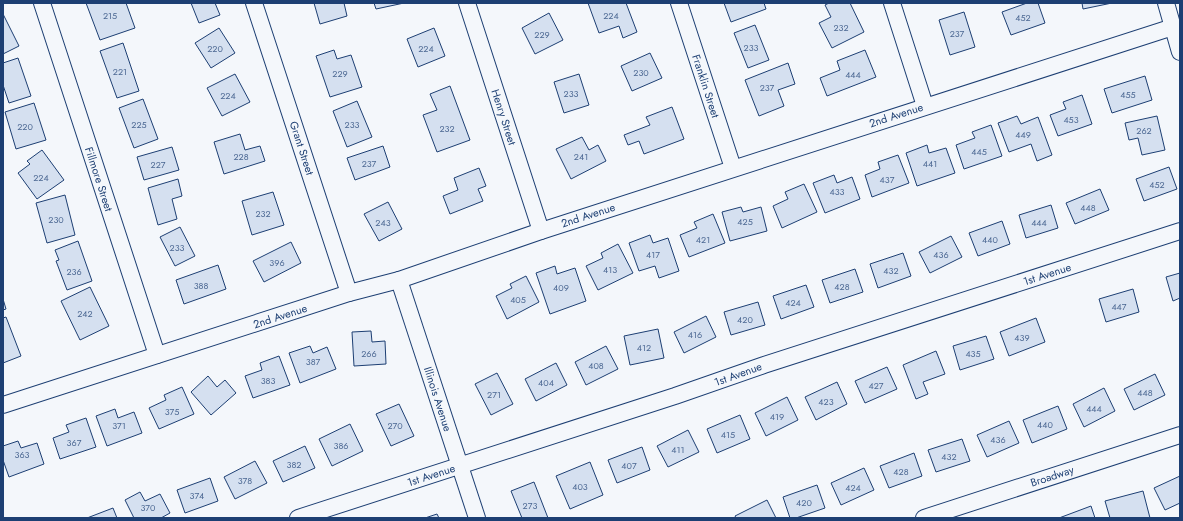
<svg xmlns="http://www.w3.org/2000/svg" width="1183" height="521" font-family="Jost,sans-serif">
	<style>
		.building { fill: #d5e0f0; stroke: #1d3f73 }
		.lines { fill: none; stroke-linecap: round; stroke-linejoin: round }
		.minor-casing { stroke: #1d3f73; stroke-width: 18 }
		.minor { stroke: #f4f7fb; stroke-width: 16 }
		.labels { text-anchor: middle; dominant-baseline: central; stroke-width: 3; stroke-linejoin: round; paint-order: stroke }
		.number-label { font-size: 9px; fill: #4b6792 }
		.street-label { font-size: 11px; fill: #1d3f73; stroke: #f4f7fb }
	</style>
	<rect width="100%" height="100%" fill="#f4f7fb"/>
	<!-- building -->
	<g class="building">
		<path d="M86,3H126L135,28L100,40Z"/>
		<path d="M191,3H215L220,15L199,23Z"/>
		<path d="M314,3H344L347,16L320,24Z"/>
		<path d="M374,3H404L376,9Z"/>
		<path d="M588,3H626L637,32L623,38L619,26L599,33Z"/>
		<path d="M724,3H764L766,9L731,22Z"/>
		<path d="M829,3H850L864,32L832,48L819,23L831,17L825,5Z"/>
		<path d="M1027,3H1038L1045,23L1011,35L1002,12Z"/>
		<path d="M1082,3H1112L1083,9Z"/>
		<path d="M964,12L975,47L950,55L939,20Z"/>
		<path d="M549,13L563,40L535,54L522,28Z"/>
		<path d="M3,14L19,46L3,54Z"/>
		<path d="M755,25L769,60L748,68L734,33Z"/>
		<path d="M219,28L235,53L211,68L195,43Z"/>
		<path d="M434,28L445,56L418,67L407,39Z"/>
		<path d="M123,43L139,91L117,98L100,51Z"/>
		<path d="M334,50L337,59L351,55L362,87L330,97L316,56Z"/>
		<path d="M865,50L876,77L827,96L820,78L840,70L837,61Z"/>
		<path d="M650,53L662,78L632,91L621,66Z"/>
		<path d="M18,58L31,96L9,103L3,85V63Z"/>
		<path d="M788,63L795,84L778,90L784,106L759,116L745,80Z"/>
		<path d="M235,74L250,102L222,116L207,88Z"/>
		<path d="M579,74L589,105L564,113L554,82Z"/>
		<path d="M1145,76L1152,100L1112,113L1104,89Z"/>
		<path d="M450,86L470,140L437,152L423,115L437,110L430,94Z"/>
		<path d="M1082,95L1092,124L1058,136L1050,115L1066,109L1063,102Z"/>
		<path d="M143,99L158,139L134,148L119,108Z"/>
		<path d="M357,101L372,137L347,147L333,111Z"/>
		<path d="M34,103L46,140L16,149L5,112Z"/>
		<path d="M672,107L684,139L644,154L639,141L628,145L624,135L650,125L646,117Z"/>
		<path d="M1017,116L1021,124L1038,117L1052,155L1037,161L1031,144L1009,152L998,123Z"/>
		<path d="M1157,116L1165,150L1142,155L1138,138L1129,140L1125,123Z"/>
		<path d="M991,125L1002,156L964,169L956,145L975,138L972,132Z"/>
		<path d="M240,134L245,150L260,146L265,161L224,174L214,142Z"/>
		<path d="M582,137L589,150L598,145L606,161L571,179L556,149Z"/>
		<path d="M927,145L929,153L946,148L955,173L917,186L906,153Z"/>
		<path d="M383,146L390,167L355,180L347,158Z"/>
		<path d="M172,147L179,170L144,180L137,157Z"/>
		<path d="M42,150L64,180L37,199L18,173L30,164L27,161Z"/>
		<path d="M898,155L909,183L872,197L865,175L880,169L878,162Z"/>
		<path d="M1169,167L1177,189L1144,201L1136,179Z"/>
		<path d="M479,168L486,186L478,189L483,201L450,214L443,196L458,190L454,178Z"/>
		<path d="M834,175L837,183L852,177L860,199L825,213L813,183Z"/>
		<path d="M178,179L182,196L172,199L177,219L158,225L148,188Z"/>
		<path d="M804,184L817,212L782,228L773,206L788,199L785,192Z"/>
		<path d="M1100,189L1109,210L1075,224L1066,203Z"/>
		<path d="M273,192L284,225L252,235L242,201Z"/>
		<path d="M65,195L75,235L47,243L36,203Z"/>
		<path d="M388,202L402,229L379,241L364,214Z"/>
		<path d="M1051,205L1058,228L1026,238L1019,215Z"/>
		<path d="M741,207L743,212L761,207L767,231L730,241L722,212Z"/>
		<path d="M713,214L725,243L689,257L680,235L697,228L694,222Z"/>
		<path d="M1002,221L1010,244L978,256L969,233Z"/>
		<path d="M180,227L195,256L175,266L160,237Z"/>
		<path d="M650,235L653,243L668,238L679,271L659,278L655,266L639,271L629,243Z"/>
		<path d="M951,236L962,257L930,273L919,252Z"/>
		<path d="M78,241L92,281L67,290L56,261L59,260L55,250Z"/>
		<path d="M291,242L301,263L264,282L253,261Z"/>
		<path d="M618,244L633,273L598,290L586,266L603,258L601,253Z"/>
		<path d="M903,253L911,276L878,288L870,264Z"/>
		<path d="M218,265L226,289L184,304L176,280Z"/>
		<path d="M555,266L557,274L575,268L586,301L550,314L536,273Z"/>
		<path d="M855,269L863,292L830,303L822,280Z"/>
		<path d="M1180,273V298L1173,301L1166,277Z"/>
		<path d="M526,276L539,302L507,319L496,296L512,288L510,284Z"/>
		<path d="M806,285L814,307L781,319L773,296Z"/>
		<path d="M90,287L109,326L80,340L61,301Z"/>
		<path d="M1133,289L1139,312L1106,322L1099,299Z"/>
		<path d="M3,299L6,309L3,310Z"/>
		<path d="M758,302L765,325L731,335L724,312Z"/>
		<path d="M706,316L716,337L684,353L674,332Z"/>
		<path d="M6,317L21,356L3,363V318Z"/>
		<path d="M1036,318L1045,342L1009,356L1000,332Z"/>
		<path d="M658,329L664,358L630,365L624,336Z"/>
		<path d="M371,331L372,342L385,341L386,364L354,366L352,332Z"/>
		<path d="M986,336L994,359L960,370L953,346Z"/>
		<path d="M310,346L313,353L327,347L336,369L300,383L289,353Z"/>
		<path d="M606,346L618,369L586,385L575,362Z"/>
		<path d="M936,351L945,374L923,382L928,394L916,399L903,365Z"/>
		<path d="M279,356L290,385L253,398L245,376L262,370L260,363Z"/>
		<path d="M556,363L567,385L536,401L525,379Z"/>
		<path d="M887,367L897,389L865,403L855,381Z"/>
		<path d="M497,373L513,404L491,415L475,384Z"/>
		<path d="M1155,374L1165,395L1134,410L1124,389Z"/>
		<path d="M208,376L217,387L225,380L236,393L211,415L191,392Z"/>
		<path d="M837,382L847,404L816,420L805,397Z"/>
		<path d="M182,387L194,414L159,429L149,408L166,400L164,395Z"/>
		<path d="M1104,388L1115,411L1084,427L1073,404Z"/>
		<path d="M787,397L798,420L766,436L755,413Z"/>
		<path d="M399,404L414,436L391,446L376,414Z"/>
		<path d="M1058,406L1067,429L1032,443L1023,420Z"/>
		<path d="M115,409L118,418L134,412L142,433L107,446L96,416Z"/>
		<path d="M740,415L750,439L717,453L707,429Z"/>
		<path d="M86,418L96,447L60,459L53,438L69,432L66,425Z"/>
		<path d="M1009,421L1019,443L987,457L977,435Z"/>
		<path d="M350,424L363,451L332,466L319,439Z"/>
		<path d="M688,430L699,452L668,467L657,446Z"/>
		<path d="M962,439L970,461L936,472L928,450Z"/>
		<path d="M18,441L21,448L37,443L44,464L9,477L3,460V446Z"/>
		<path d="M305,446L315,468L283,482L273,461Z"/>
		<path d="M642,447L650,470L617,483L608,460Z"/>
		<path d="M914,453L922,476L889,488L880,466Z"/>
		<path d="M255,461L267,483L235,499L224,477Z"/>
		<path d="M590,462L603,495L570,509L556,476Z"/>
		<path d="M864,468L874,490L841,505L831,483Z"/>
		<path d="M1180,476V503L1165,510L1154,488Z"/>
		<path d="M210,478L218,501L185,513L177,490Z"/>
		<path d="M534,482L548,518H522L511,491Z"/>
		<path d="M817,485L825,508L796,518H790L783,497Z"/>
		<path d="M1143,491L1150,518H1110L1105,501Z"/>
		<path d="M140,492L145,501L160,494L170,513L161,518H134L125,500Z"/>
		<path d="M767,500L776,518H736L735,516Z"/>
		<path d="M1091,506L1095,518H1059Z"/>
		<path d="M113,508L117,518H87Z"/>
		<path d="M437,514L439,518H425Z"/>
	</g>
	<g class="lines">
		<!-- minor casing -->
		<g class="minor-casing">
			<g id="minor">
				<path d="M42,3L157,355"/>
				<path d="M254,3L349,293"/>
				<path d="M467,3L541,231"/>
				<path d="M679,3L733,168"/>
				<path d="M892,3L925,106"/>
				<path d="M1166,3L1180,52"/>
				<path d="M399,280L477,518"/>
				<path d="M3,405L349,293L399,280L541,231L1173,27"/>
				<path d="M298,518L675,396L764,365L1180,231"/>
				<path d="M924,518L1180,435"/>
			</g>
		</g>
		<!-- minor -->
		<use href="#minor" class="minor"/>
	</g>
	<g class="labels">
		<!-- number labels -->
		<g class="number-label">
			<text x="110" y="15">215</text>
			<text x="611" y="15">224</text>
			<text x="1023" y="17">452</text>
			<text x="841" y="27">232</text>
			<text x="957" y="33">237</text>
			<text x="542" y="34">229</text>
			<text x="751" y="47">233</text>
			<text x="215" y="48">220</text>
			<text x="426" y="48">224</text>
			<text x="120" y="71">221</text>
			<text x="641" y="72">230</text>
			<text x="340" y="73">229</text>
			<text x="853" y="74">444</text>
			<text x="767" y="87">237</text>
			<text x="571" y="93">233</text>
			<text x="1128" y="94">455</text>
			<text x="228" y="95">224</text>
			<text x="1071" y="119">453</text>
			<text x="139" y="124">225</text>
			<text x="352" y="124">233</text>
			<text x="25" y="126">220</text>
			<text x="447" y="128">232</text>
			<text x="1144" y="130">262</text>
			<text x="1023" y="134">449</text>
			<text x="979" y="151">445</text>
			<text x="241" y="156">228</text>
			<text x="581" y="156">241</text>
			<text x="369" y="163">237</text>
			<text x="930" y="163">441</text>
			<text x="158" y="164">227</text>
			<text x="41" y="177">224</text>
			<text x="887" y="179">437</text>
			<text x="1157" y="184">452</text>
			<text x="837" y="191">433</text>
			<text x="1088" y="207">448</text>
			<text x="263" y="213">232</text>
			<text x="56" y="219">230</text>
			<text x="745" y="221">425</text>
			<text x="383" y="222">243</text>
			<text x="1039" y="222">444</text>
			<text x="703" y="239">421</text>
			<text x="990" y="239">440</text>
			<text x="177" y="247">233</text>
			<text x="653" y="254">417</text>
			<text x="941" y="254">436</text>
			<text x="277" y="262">396</text>
			<text x="610" y="269">413</text>
			<text x="891" y="270">432</text>
			<text x="74" y="271">236</text>
			<text x="201" y="285">388</text>
			<text x="842" y="286">428</text>
			<text x="561" y="287">409</text>
			<text x="518" y="299">405</text>
			<text x="793" y="302">424</text>
			<text x="1119" y="306">447</text>
			<text x="85" y="313">242</text>
			<text x="745" y="319">420</text>
			<text x="695" y="334">416</text>
			<text x="1022" y="337">439</text>
			<text x="644" y="347">412</text>
			<text x="369" y="353">266</text>
			<text x="973" y="353">435</text>
			<text x="313" y="361">387</text>
			<text x="596" y="365">408</text>
			<text x="268" y="380">383</text>
			<text x="546" y="382">404</text>
			<text x="876" y="385">427</text>
			<text x="1145" y="392">448</text>
			<text x="494" y="394">271</text>
			<text x="826" y="401">423</text>
			<text x="1094" y="408">444</text>
			<text x="172" y="411">375</text>
			<text x="777" y="416">419</text>
			<text x="1045" y="424">440</text>
			<text x="119" y="425">371</text>
			<text x="395" y="425">270</text>
			<text x="728" y="434">415</text>
			<text x="998" y="439">436</text>
			<text x="74" y="442">367</text>
			<text x="341" y="445">386</text>
			<text x="678" y="449">411</text>
			<text x="22" y="454">363</text>
			<text x="949" y="456">432</text>
			<text x="294" y="464">382</text>
			<text x="629" y="465">407</text>
			<text x="901" y="471">428</text>
			<text x="245" y="480">378</text>
			<text x="580" y="486">403</text>
			<text x="853" y="487">424</text>
			<text x="197" y="495">374</text>
			<text x="804" y="502">420</text>
			<text x="530" y="505">273</text>
			<text x="148" y="507">370</text>
		</g>
		<!-- street labels -->
		<g class="street-label">
			<text transform="translate(706 86) rotate(72)">Franklin Street</text>
			<text transform="translate(896 115) rotate(-18)">2nd Avenue</text>
			<text transform="translate(504 117) rotate(72)">Henry Street</text>
			<text transform="translate(302 148) rotate(72)">Grant Street</text>
			<text transform="translate(99 179) rotate(72)">Fillmore Street</text>
			<text transform="translate(588 215) rotate(-18)">2nd Avenue</text>
			<text transform="translate(1047 274) rotate(-18)">1st Avenue</text>
			<text transform="translate(280 316) rotate(-18)">2nd Avenue</text>
			<text transform="translate(738 374) rotate(-20)">1st Avenue</text>
			<text transform="translate(438 399) rotate(72)">Illinois Avenue</text>
			<text transform="translate(431 475) rotate(-18)">1st Avenue</text>
			<text transform="translate(1052 476) rotate(-18)">Broadway</text>
		</g>
	</g>
	<!-- border -->
	<rect width="1183" height="521" fill="none" stroke="#1d3f73" stroke-width="8"/>
</svg>
